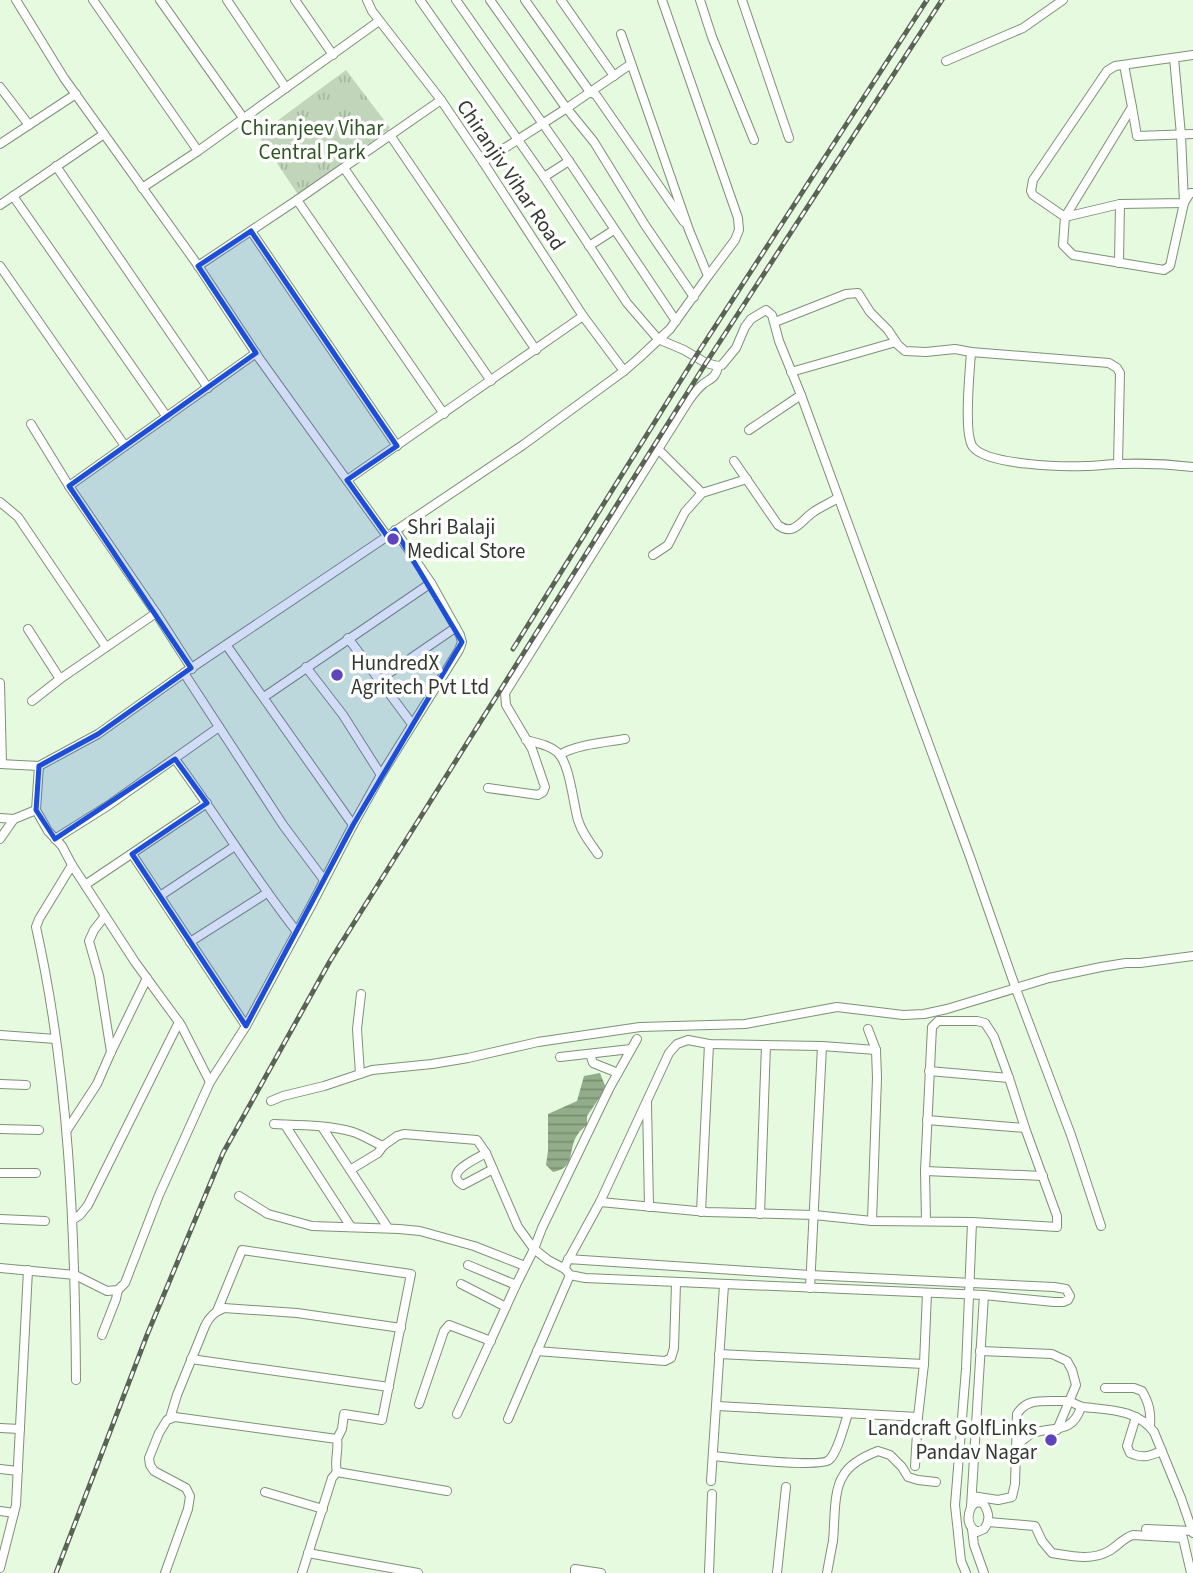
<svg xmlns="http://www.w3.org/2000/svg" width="1193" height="1573" font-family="'Source Sans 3',sans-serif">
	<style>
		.park { fill: url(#park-tufts) }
		.water { fill: url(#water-rules) }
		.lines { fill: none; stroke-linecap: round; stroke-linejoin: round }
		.minor-casing { stroke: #7e9177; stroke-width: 10 }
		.minor { stroke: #fff; stroke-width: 8 }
		.rail-casing { stroke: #596455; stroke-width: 5 }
		.rail { stroke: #fff; stroke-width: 2.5; stroke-dasharray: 8; stroke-linecap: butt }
		.marked { fill: #1d4ed8; fill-opacity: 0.2; stroke: #1d4ed8; stroke-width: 5; stroke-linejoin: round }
		.poi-dot { fill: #5f45bd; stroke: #fff; stroke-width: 2.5 }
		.labels { text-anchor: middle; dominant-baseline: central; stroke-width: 7; stroke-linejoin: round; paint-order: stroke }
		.park-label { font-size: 21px; fill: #315523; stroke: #fff }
		.street-label { font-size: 21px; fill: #323a2f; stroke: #fff }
		.poi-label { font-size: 21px; fill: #323a2f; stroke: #fff; text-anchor: start }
	</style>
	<defs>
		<pattern id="park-tufts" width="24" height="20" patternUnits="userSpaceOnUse" patternTransform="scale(1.75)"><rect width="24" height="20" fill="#c1d5ba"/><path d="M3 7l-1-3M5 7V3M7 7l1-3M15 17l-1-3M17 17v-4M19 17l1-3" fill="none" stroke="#a6b8a0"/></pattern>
		<pattern id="water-rules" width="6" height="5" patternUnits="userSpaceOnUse" patternTransform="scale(1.75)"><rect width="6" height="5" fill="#93ad8a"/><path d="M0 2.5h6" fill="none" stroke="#798e71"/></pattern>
	</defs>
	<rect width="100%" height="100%" fill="#e5fade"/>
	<!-- park -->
	<path class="park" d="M346,70L390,128L299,196L258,135Z"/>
	<!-- water -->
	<path class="water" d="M600,1073L606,1088L587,1116V1125C584,1128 580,1130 578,1134C567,1148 577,1168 553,1172L546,1165L548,1151V1114L577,1101L584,1076Z"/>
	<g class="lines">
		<!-- minor casing -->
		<g class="minor-casing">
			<g id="minor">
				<path d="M16,0L64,78L197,264L259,358L387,536"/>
				<path d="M93,0L198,151"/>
				<path d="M160,0L244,119"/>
				<path d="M227,0L286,88"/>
				<path d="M295,0L333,55"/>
				<path d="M367,0L372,11L441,100L483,162L583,316L624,371"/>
				<path d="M420,0L544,177L627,303L658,339L684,350L706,363L718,366L722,365L736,348L745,327L751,319L766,310L772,315L779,341L801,395L970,857L1016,989L1071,1135L1101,1226"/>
				<path d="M456,0L569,161L676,321"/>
				<path d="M490,0L564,105L594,142L645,225L694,297"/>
				<path d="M525,0L590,92L596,95L684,222"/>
				<path d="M561,0L614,76"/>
				<path d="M662,0L738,218L739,230L735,240L708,276"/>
				<path d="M700,0L712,37L754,140"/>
				<path d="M742,0L789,138"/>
				<path d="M1193,55L1115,66L1107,71L1033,180L1031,191L1033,195L1065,217L1063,245L1073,255L1164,270L1170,266L1184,203L1190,193H1193"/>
				<path d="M946,61L1023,28L1063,0"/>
				<path d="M0,87L29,125"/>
				<path d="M1132,107L1137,136L1193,134"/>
				<path d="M390,135L536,350"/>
				<path d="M0,144L76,94"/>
				<path d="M483,162L567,108L631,64"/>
				<path d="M56,166L208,388"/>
				<path d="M344,168L491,381"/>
				<path d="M544,177L569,161"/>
				<path d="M142,188L198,151L379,21"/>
				<path d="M13,196L167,417"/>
				<path d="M297,200L444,414"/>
				<path d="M0,205L104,134"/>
				<path d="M1065,217L1132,107L1124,65"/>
				<path d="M1065,217L1120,204"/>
				<path d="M251,231L397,446"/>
				<path d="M589,246L614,230"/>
				<path d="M1119,263L1120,204L1184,203L1181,135L1174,58"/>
				<path d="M0,266L125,446"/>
				<path d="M198,266L297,200L441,100"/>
				<path d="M775,322L846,294L858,293L870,312L888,330L898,345L905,351L926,352L955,349L971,352L1109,363L1117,368L1120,373L1118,464"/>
				<path d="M971,352C970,370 963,434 973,447C987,465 1063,467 1086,466C1097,466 1108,464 1118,464C1143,463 1168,464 1193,467"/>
				<path d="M791,372L896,342"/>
				<path d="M31,424L69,486L156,613L192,669"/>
				<path d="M749,430L801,395"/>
				<path d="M659,450L702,493"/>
				<path d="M734,461L778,525C793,537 801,521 812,513C820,507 830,503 838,498"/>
				<path d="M347,480L583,316"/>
				<path d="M69,486L256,353"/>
				<path d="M0,502L18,517L106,647"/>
				<path d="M653,555L668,545L685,512L702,493L747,479"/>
				<path d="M28,629L60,679"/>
				<path d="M348,638L412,724"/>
				<path d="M227,646L353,825"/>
				<path d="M306,667L343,715L381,775"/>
				<path d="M184,673L283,825L324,880"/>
				<path d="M379,680L455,628"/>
				<path d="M0,683L2,764"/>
				<path d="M264,697L431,583"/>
				<path d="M32,701L60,679L156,613"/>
				<path d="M526,740C537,743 549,745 557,752C570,763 573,803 578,820C582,833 590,843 598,854"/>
				<path d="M560,755C573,745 607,742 625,739"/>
				<path d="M175,759C217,816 253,876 297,932"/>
				<path d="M0,764L39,766L98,734L184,673L523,445L624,371L639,358L670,329L708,276L689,230L621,34"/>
				<path d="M39,766L36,810L48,831L62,846L72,865L135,962L181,1025L210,1082"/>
				<path d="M488,788L538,795L543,792L545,787L532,749L506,705L505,693L689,400C693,395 697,389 702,385C711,378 716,378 718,366"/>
				<path d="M0,818L14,819L36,810"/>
				<path d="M0,839L14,819"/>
				<path d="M55,839L109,805L219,727"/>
				<path d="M132,854L246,1026"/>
				<path d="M72,865L39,919L36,927C69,1075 75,1228 76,1380"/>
				<path d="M85,885L207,803"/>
				<path d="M160,896L235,846"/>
				<path d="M105,916L94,930L89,941L99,976L111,1052"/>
				<path d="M190,942L267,893"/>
				<path d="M868,1029L876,1050"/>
				<path d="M0,1035L56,1039"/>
				<path d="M590,1054L593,1063L618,1073"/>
				<path d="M560,1057L631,1049"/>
				<path d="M929,1071L1009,1078"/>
				<path d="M360,1074L357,1029L361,994"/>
				<path d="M0,1084L26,1085"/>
				<path d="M271,1101L283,1096L324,1086L372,1070L432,1064L468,1058L538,1042L640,1027L745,1024L837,1007L903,1015L924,1014L947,1009L1049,978L1101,967L1126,963H1140L1193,956"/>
				<path d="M647,1103L649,1207"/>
				<path d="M927,1120L1025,1128"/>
				<path d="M274,1124C298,1125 330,1125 353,1132C363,1135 373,1142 383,1146L397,1136L404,1134L477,1140L486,1153L518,1227L534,1249L548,1260L565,1269"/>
				<path d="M285,1125L351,1227"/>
				<path d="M322,1127L388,1228"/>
				<path d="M0,1129L39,1130"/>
				<path d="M67,1130L97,1084L111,1052L147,978"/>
				<path d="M486,1153C476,1159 442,1173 463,1185L493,1169"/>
				<path d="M350,1170L378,1153L383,1146"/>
				<path d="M925,1171L1043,1176"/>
				<path d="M0,1173H36"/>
				<path d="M239,1196L268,1214L312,1226L399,1229L420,1231L474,1246L525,1266"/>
				<path d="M600,1202L707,1212L814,1215L872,1221L972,1222L1057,1227V1216L1025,1128L1009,1078L994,1037L985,1023L977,1021H938L932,1027L925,1171L926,1221"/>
				<path d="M701,1212L709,1044"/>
				<path d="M760,1214L766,1045"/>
				<path d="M0,1219L45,1221"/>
				<path d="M72,1220L80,1215L88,1205L179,1022"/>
				<path d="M568,1259L810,1275L1054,1287L1066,1289L1070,1296L1068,1300L1063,1302H1054L984,1295L585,1278L570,1275L565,1269L566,1264L600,1202L669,1053L677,1044L688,1040L709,1044L822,1046L876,1050L877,1078L872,1221"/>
				<path d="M468,1265L516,1285"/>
				<path d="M0,1268L75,1275L107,1291L118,1290L125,1283L159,1195L210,1082L246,1026L311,906L353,825L381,775L459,650L462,642L460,635L431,583L395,530"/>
				<path d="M461,1284L506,1307"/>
				<path d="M810,1288L822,1046"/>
				<path d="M217,1311L242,1250L411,1274L382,1420L344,1414L342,1429L337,1439"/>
				<path d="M102,1335L116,1299L118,1290"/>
				<path d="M537,1351L665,1361L671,1358L674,1348L676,1283"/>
				<path d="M980,1351L1052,1354L1067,1361L1072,1370L1076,1385L1057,1430"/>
				<path d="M719,1354L924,1364"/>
				<path d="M191,1359L389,1387"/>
				<path d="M1105,1388H1134L1142,1391C1149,1403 1151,1412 1150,1426"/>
				<path d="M419,1404L444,1331L449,1325L491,1341"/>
				<path d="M717,1406L918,1417L924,1364L927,1293"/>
				<path d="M457,1414L516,1285L534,1249L542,1228L610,1087L637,1039"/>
				<path d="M1136,1417L1127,1446L1130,1453C1144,1459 1149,1456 1162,1451"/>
				<path d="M170,1418L177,1395L205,1326C209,1317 214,1312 224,1308L297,1313L401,1328"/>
				<path d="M508,1419L570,1275"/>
				<path d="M0,1428L20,1429"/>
				<path d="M1017,1445C1022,1441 1026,1437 1031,1434C1051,1425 1072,1436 1081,1407"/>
				<path d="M713,1456C730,1458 821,1468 829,1460C838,1452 844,1425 848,1414"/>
				<path d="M915,1466L918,1417"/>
				<path d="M0,1469L18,1471"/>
				<path d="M711,1481L724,1285"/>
				<path d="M265,1492L323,1509"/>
				<path d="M972,1496L998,1500L1012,1497L1015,1484L1017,1414C1025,1401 1036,1401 1051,1401C1056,1401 1062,1401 1068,1401C1073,1402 1078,1406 1083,1407C1109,1410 1137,1409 1154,1432L1181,1498L1193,1533"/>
				<path d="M976,1502L983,1503C989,1512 991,1520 984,1529L977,1532C967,1526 967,1517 971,1507Z"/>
				<path d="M971,1507L984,1295"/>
				<path d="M0,1511L14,1513"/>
				<path d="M988,1522L1035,1526L1042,1541L1052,1553C1071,1556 1092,1561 1109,1551C1118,1546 1123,1538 1133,1535L1183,1538L1191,1573"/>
				<path d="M972,1529L974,1545L984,1573"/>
				<path d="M1146,1529L1193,1531"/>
				<path d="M308,1553L418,1573"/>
				<path d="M0,1568L16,1505L28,1270"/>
				<path d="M165,1573L188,1509L190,1496L186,1488L154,1471L150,1465L149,1458L159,1433L167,1420L175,1417L337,1439C339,1450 334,1461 337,1472"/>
				<path d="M302,1573L332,1478L337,1472L447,1491"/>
				<path d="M575,1573V1569L601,1573"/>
				<path d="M709,1573L712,1494"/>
				<path d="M777,1573L786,1487"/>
				<path d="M827,1573C829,1562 831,1551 833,1541C835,1522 833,1491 843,1476C850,1463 865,1456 878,1451L890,1455L902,1467L908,1477L918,1480L936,1482"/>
				<path d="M966,1573L961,1561L955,1505L966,1369L972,1222"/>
			</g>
		</g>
		<!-- minor -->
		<use href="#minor" class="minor"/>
		<!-- rail casing -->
		<g class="rail-casing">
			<g id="rail">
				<path d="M513,649L696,356L927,0"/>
				<path d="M56,1573L147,1335L223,1153L330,961L706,363L942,0"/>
			</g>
		</g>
		<!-- rail -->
		<use href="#rail" class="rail"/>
	</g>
	<!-- marked area -->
	<path class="marked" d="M251,231L397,446L347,480L387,536L395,530L462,642L353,825L246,1026L132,854L207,803L175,759L55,839L36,810L39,766L98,734L191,668L69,486L256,353L198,266Z"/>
	<!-- markers -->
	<g class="poi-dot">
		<circle cx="393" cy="539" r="7"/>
		<circle cx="337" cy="675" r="7"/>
		<circle cx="1051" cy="1440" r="7"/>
	</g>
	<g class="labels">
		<!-- park labels -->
		<g class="park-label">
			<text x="312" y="128">Chiranjeev Vihar<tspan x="312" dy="24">Central Park</tspan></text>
		</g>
		<!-- street labels -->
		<g class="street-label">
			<text transform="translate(511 175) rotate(56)">Chiranjiv Vihar Road</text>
		</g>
		<!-- poi labels -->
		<g class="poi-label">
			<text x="407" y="527">Shri Balaji<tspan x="407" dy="24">Medical Store</tspan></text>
			<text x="351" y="663">HundredX<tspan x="351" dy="24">Agritech Pvt Ltd</tspan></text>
			<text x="1037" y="1428" text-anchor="end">Landcraft GolfLinks<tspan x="1037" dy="24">Pandav Nagar</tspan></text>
		</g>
	</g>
</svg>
